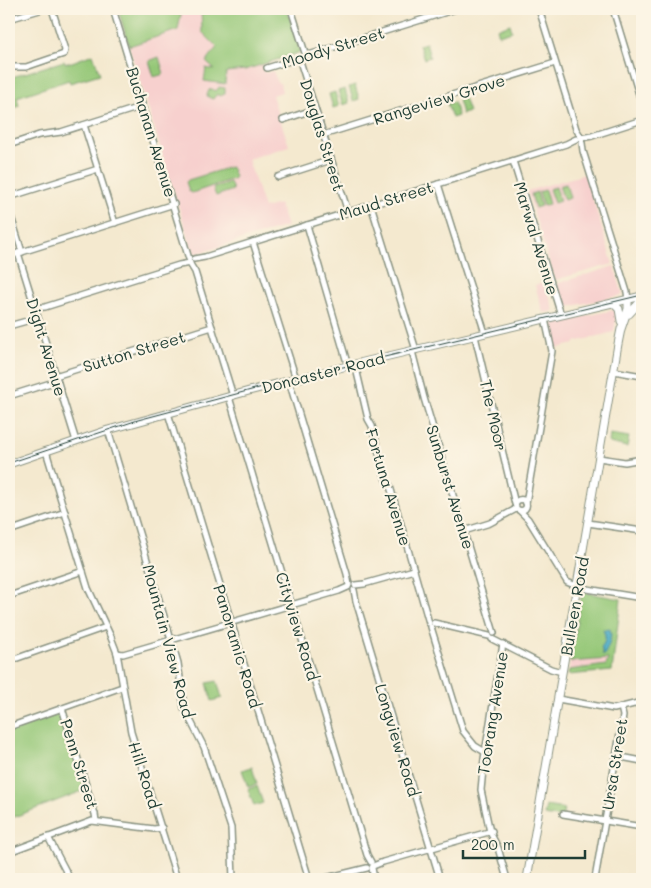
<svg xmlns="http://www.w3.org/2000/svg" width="651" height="888" font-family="Mali,sans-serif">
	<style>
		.built { fill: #f7d0ce }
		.green { fill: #94c777; stroke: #5a8256 }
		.water { fill: #46a9c5; stroke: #32737c }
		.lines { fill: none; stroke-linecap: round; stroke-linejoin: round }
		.minor-casing { stroke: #8a9382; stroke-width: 8 }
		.major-casing { stroke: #8a9382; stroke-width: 9 }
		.minor { stroke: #fff; stroke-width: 5 }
		.major { stroke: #fff; stroke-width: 7 }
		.tram { stroke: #1f3d34; stroke-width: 1 }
		.labels { text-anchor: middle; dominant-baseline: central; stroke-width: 4.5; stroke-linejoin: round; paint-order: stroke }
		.street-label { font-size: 16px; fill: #1f3d34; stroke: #fcf5e5 }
	</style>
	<rect width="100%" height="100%" fill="#fcf5e5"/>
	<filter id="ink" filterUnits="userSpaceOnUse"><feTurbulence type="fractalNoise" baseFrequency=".02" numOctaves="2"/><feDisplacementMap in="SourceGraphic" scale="10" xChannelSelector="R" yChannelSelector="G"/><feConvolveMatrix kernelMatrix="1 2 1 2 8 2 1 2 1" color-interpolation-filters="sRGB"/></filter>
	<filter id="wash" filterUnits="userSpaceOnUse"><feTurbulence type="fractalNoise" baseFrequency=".0096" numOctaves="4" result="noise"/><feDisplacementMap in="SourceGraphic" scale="20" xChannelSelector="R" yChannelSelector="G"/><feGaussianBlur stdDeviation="1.12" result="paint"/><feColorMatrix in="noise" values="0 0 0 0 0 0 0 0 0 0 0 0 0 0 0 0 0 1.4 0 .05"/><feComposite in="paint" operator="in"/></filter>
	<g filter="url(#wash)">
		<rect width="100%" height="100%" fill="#f4e9cf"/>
		<!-- built -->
		<g class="built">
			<path d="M182,9H287L300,51L298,53L263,65L265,73L273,71L278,83H280L282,92L272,95L289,146L248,159L264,208L279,204L287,226L196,254L193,253L129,46L178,30Z"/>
			<path d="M585,174L613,264L555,280L527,191Z"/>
			<path d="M614,266L623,295L563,308L556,284Z"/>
			<path d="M545,282L554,311L543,313L535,285Z"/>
			<path d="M614,310L617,313L614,332L575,342V344L557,348L552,327L554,323Z"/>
			<path d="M608,658L607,665L569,670L570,662Z"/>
		</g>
		<!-- green -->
		<g class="green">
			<path d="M118,9H182L178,30L129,46Z"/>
			<path d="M201,9H287L300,51L298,53L245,70L226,72L225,84L204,81L206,68L215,70L206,62L217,47L202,32Z"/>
			<path d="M510,24L512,31L499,35L497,29Z"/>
			<path d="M426,43L430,57L424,59L419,45Z"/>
			<path d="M93,54L100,74L70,83L69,80L17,97L19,106L9,110V78L64,61L65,63L72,62Z"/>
			<path d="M159,57L164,74L154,77L149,61Z"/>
			<path d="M355,85L359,99L353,101L349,87Z"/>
			<path d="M219,87L225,88V94L220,96L217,94L213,99L208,97L207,95L209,90L212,89L216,91Z"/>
			<path d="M345,89L349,103L343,105L338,91Z"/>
			<path d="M335,92L339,106L333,108L329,94Z"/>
			<path d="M464,98L469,112L462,114L458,100Z"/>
			<path d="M454,102L458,116L452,118L447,104Z"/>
			<path d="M230,167L232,168L235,177L233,179L192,193L189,191L186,182L188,180Z"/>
			<path d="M230,182L233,190L216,196L213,188Z"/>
			<path d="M566,184L570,198L564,200L559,186Z"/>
			<path d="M556,187L560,201L554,203L549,189Z"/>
			<path d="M545,190L549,204L543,206L539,192Z"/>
			<path d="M537,192L541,206L535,208L531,194Z"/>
			<path d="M610,434L629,437L627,447L609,443Z"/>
			<path d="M582,592L621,599L612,671L568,675L569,670L606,665L608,659L570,662Z"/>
			<path d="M217,681L222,698L212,701L207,683Z"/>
			<path d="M61,713L85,790L9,819V731Z"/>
			<path d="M252,767L257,784L248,787L242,770Z"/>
			<path d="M257,786L263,803L254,806L248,789Z"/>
			<path d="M546,806L564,809L562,818L544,815Z"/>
		</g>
		<!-- water -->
		<path class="water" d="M610,629C613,636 608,650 603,656L601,647C606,642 606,636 603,630Z"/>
	</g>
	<g filter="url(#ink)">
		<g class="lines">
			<!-- minor casing -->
			<g class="minor-casing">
				<g id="minor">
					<path d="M113,9L189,259"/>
					<path d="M291,9L306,56"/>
					<path d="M539,9L576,129L581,137"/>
					<path d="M613,9L642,104"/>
					<path d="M9,19L43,9"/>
					<path d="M299,58L348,212"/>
					<path d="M9,67H26L64,54L65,50L52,9"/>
					<path d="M267,68L456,9"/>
					<path d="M283,120L315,109"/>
					<path d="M84,125L115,223"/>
					<path d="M323,135L555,63"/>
					<path d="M581,138L592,136L642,120"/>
					<path d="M582,143L583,151L627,292L628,300"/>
					<path d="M9,145L39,135L61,132L143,106"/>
					<path d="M513,161L561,315"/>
					<path d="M278,177L331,160"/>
					<path d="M438,184L485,333"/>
					<path d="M9,197L98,169"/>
					<path d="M371,205L416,350"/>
					<path d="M9,210L22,252"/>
					<path d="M307,225L348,366"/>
					<path d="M253,242L296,379"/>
					<path d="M18,253L76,441"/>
					<path d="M9,256L174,204"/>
					<path d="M194,259L205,257L566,144L576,139"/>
					<path d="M190,264L195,272L233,396"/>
					<path d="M34,308L45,307L179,265L190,263"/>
					<path d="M9,326L37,318"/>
					<path d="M475,336L515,504"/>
					<path d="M412,351L424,398L494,633"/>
					<path d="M355,364L368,419L372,426L386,480L390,486L429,623"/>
					<path d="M614,371L642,376"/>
					<path d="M55,376L212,327"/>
					<path d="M289,381L347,574L349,585"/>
					<path d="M9,396L57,381"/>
					<path d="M229,397L367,855L371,862"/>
					<path d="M168,413L309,879"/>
					<path d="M108,430L178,663L184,708L204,747L231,828L233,879"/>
					<path d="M46,451L88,588L111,637"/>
					<path d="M599,458L625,462L642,459"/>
					<circle cx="521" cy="505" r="5.5"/>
					<path d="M526,503L552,351L545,319"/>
					<path d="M520,511L528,519L567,582L581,588L642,598"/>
					<path d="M588,523L642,531"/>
					<path d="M9,531L65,512"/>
					<path d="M464,531L490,523L516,509"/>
					<path d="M355,585L364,584L414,570"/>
					<path d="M354,590L356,601L440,879"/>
					<path d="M9,596L83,571"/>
					<path d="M434,623L489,636"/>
					<path d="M431,627L463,731L475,746L485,752"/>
					<path d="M110,635L117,653L131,732L177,879"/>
					<path d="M492,639L551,669L562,672"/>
					<path d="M503,644L484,759L481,790L490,832L498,848L507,879"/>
					<path d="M117,653L123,654L339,591L348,587"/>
					<path d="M9,661L106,627"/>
					<path d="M558,699L614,709L642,702"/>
					<path d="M62,708L95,814L96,821"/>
					<path d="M9,727L122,687"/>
					<path d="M616,756L642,761"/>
					<path d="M563,814L642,827"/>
					<path d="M48,837L70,879"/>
					<path d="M9,852L92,821L154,829L162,828"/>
					<path d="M373,866L383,862L492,831"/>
					<path d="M372,868L374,879"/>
					<path d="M322,879L367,868"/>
					<path d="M595,879L623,716L621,707"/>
				</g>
			</g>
			<!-- major casing -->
			<g class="major-casing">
				<g id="major">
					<path d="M613,303L619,309L621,321"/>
					<path d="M629,314L642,300"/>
					<path d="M9,464L108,430L249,391L355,364L642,296"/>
					<path d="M527,879L618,344L621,329L628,309V300"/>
				</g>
			</g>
			<!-- minor -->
			<use href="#minor" class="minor"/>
			<!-- major -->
			<use href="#major" class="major"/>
			<!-- tram -->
			<path class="tram" d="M9,463L138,420L289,380L642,295"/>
		</g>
	</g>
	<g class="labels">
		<!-- street labels -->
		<g class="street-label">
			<text transform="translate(333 47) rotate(-17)">Moody Street</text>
			<text transform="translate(439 99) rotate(-17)">Rangeview Grove</text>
			<text transform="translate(152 132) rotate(73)">Buchanan Avenue</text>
			<text transform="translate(323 135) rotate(73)">Douglas Street</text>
			<text transform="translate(386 200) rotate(-17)">Maud Street</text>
			<text transform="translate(537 238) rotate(73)">Marwal Avenue</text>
			<text transform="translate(47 347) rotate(73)">Dight Avenue</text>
			<text transform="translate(134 351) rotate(-17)">Sutton Street</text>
			<text transform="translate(323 372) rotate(-14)">Doncaster Road</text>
			<text transform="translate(494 415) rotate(77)">The Moor</text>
			<text transform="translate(389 487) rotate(73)">Fortuna Avenue</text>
			<text transform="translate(451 487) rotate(73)">Sunburst Avenue</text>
			<text transform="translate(574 606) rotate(-80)">Bulleen Road</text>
			<text transform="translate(298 626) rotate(73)">Cityview Road</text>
			<text transform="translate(169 641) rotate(75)">Mountain View Road</text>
			<text transform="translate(238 646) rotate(73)">Panoramic Road</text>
			<text transform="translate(492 713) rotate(-81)">Toorang Avenue</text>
			<text transform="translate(398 740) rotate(73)">Longview Road</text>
			<text transform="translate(80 764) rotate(73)">Penn Street</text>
			<text transform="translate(614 764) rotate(-81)">Ursa Street</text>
			<text transform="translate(145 775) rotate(72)">Hill Road</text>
		</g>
	</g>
	<!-- margin -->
	<rect width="651" height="888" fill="none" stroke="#fcf5e5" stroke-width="30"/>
	<!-- scale -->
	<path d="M463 850v8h122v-8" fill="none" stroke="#1f3d34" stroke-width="2.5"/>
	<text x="471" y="850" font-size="15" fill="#1f3d34" stroke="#fcf5e5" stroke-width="4" paint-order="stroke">200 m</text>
</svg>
